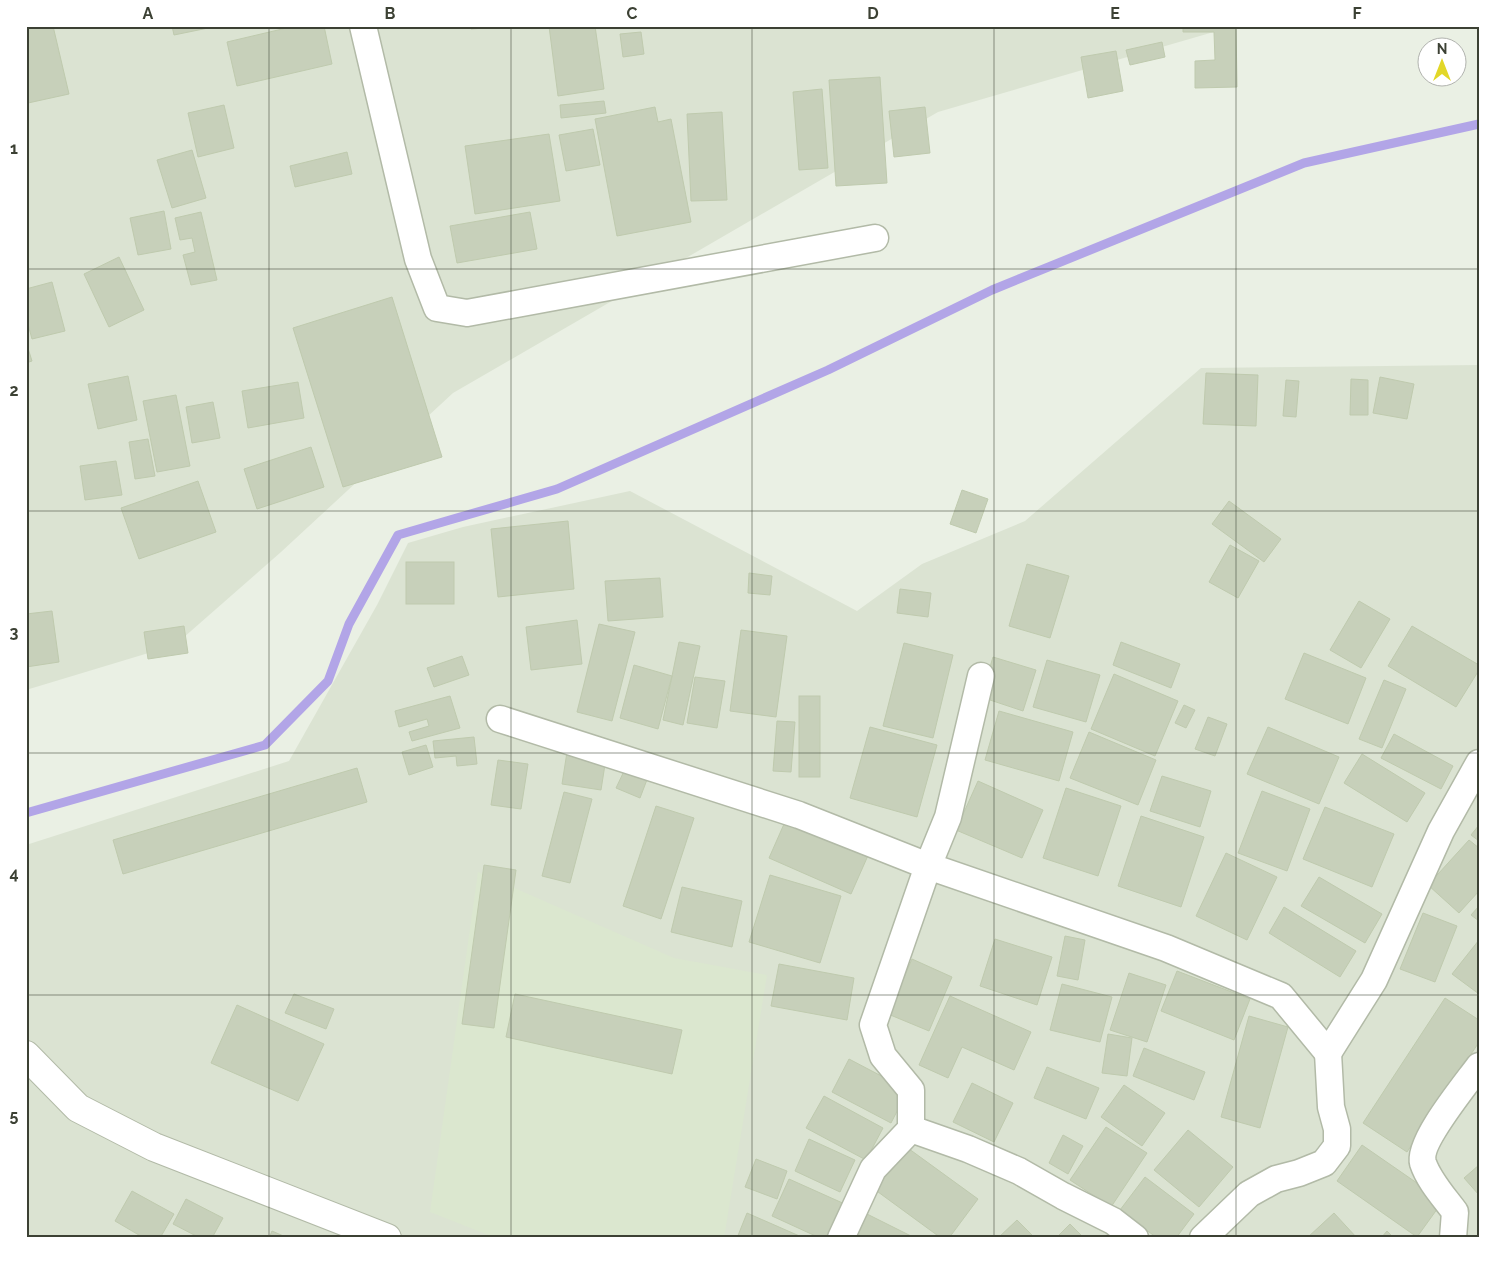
<svg xmlns="http://www.w3.org/2000/svg" width="1505" height="1264" font-family="Raleway,sans-serif">
	<style>
		.residential { fill: #dbe3d2 }
		.education { fill: #dbe7cf }
		.lines { fill: none; stroke-linecap: round; stroke-linejoin: round }
		.stream { stroke: #b2a5e7; stroke-width: 9 }
		.building { fill: #c7d0ba; stroke: #bfcaae }
		.minor-casing { stroke: #b2baa7; stroke-width: 29 }
		.tertiary-casing { stroke: #b2baa7; stroke-width: 30 }
		.minor { stroke: #fff; stroke-width: 26 }
		.tertiary { stroke: #fff; stroke-width: 28 }
		.grid { fill: none; stroke: #3c4134; stroke-width: 1; stroke-opacity: 0.55 }
		.neatline { fill: none; stroke: #3c4134; stroke-width: 2 }
		.grid-label { font-size: 16px; text-anchor: middle; font-weight: bold; fill: #3c4134 }
	</style>
	<rect width="100%" height="100%" fill="#eaf0e4"/>
	<!-- residential -->
	<g class="residential">
		<path d="M26,26H1229L1224,29L938,112L453,393L281,552L175,645L26,690Z"/>
		<path d="M1479,365V1238H26V845L289,761L377,605L408,543L463,527L630,491L857,611L922,564L1025,521L1201,368Z"/>
	</g>
	<!-- education -->
	<path class="education" d="M478,872L674,958L767,975L724,1238H496L430,1212Z"/>
	<g class="lines">
		<!-- stream -->
		<path class="stream" d="M26,813L265,745L328,681L349,624L398,535L557,489L828,370L992,290L1304,163L1479,124"/>
	</g>
	<!-- building -->
	<g class="building">
		<path d="M26,26H53L69,94L28,103Z"/>
		<path d="M172,26H213V27L174,35Z"/>
		<path d="M295,26H324L332,64L237,86L227,42Z"/>
		<path d="M471,26H512L471,29Z"/>
		<path d="M549,26H595L604,89L558,96Z"/>
		<path d="M1183,26H1236L1237,87L1195,88V61L1215,60L1214,32H1183Z"/>
		<path d="M641,32L644,54L623,57L620,34Z"/>
		<path d="M1162,42L1165,57L1130,65L1126,50Z"/>
		<path d="M1116,51L1123,91L1088,98L1081,57Z"/>
		<path d="M880,77L887,183L836,186L829,80Z"/>
		<path d="M822,89L828,168L799,170L793,92Z"/>
		<path d="M604,101L606,113L561,118L560,105Z"/>
		<path d="M224,105L234,148L198,157L188,113Z"/>
		<path d="M655,107L658,122L671,119L691,222L617,236L595,119Z"/>
		<path d="M925,107L930,153L894,157L889,111Z"/>
		<path d="M722,112L727,200L691,201L687,114Z"/>
		<path d="M593,129L600,165L566,171L559,135Z"/>
		<path d="M549,134L560,201L475,214L465,146Z"/>
		<path d="M192,150L206,198L172,208L157,160Z"/>
		<path d="M347,152L352,174L295,187L290,166Z"/>
		<path d="M164,211L171,249L138,255L130,218Z"/>
		<path d="M201,212L217,280L191,285L183,255L195,252L192,238L180,240L175,218Z"/>
		<path d="M530,212L537,249L457,263L450,226Z"/>
		<path d="M119,257L144,310L109,327L84,274Z"/>
		<path d="M52,282L65,331L32,339L26,317V289Z"/>
		<path d="M392,297L442,457L343,487L293,328Z"/>
		<path d="M26,342L32,361L26,363Z"/>
		<path d="M1206,373L1258,375L1256,426L1203,424Z"/>
		<path d="M128,376L137,420L98,429L88,384Z"/>
		<path d="M1380,377L1414,384L1407,419L1373,413Z"/>
		<path d="M1351,379L1368,380V415H1350Z"/>
		<path d="M1286,380L1299,381L1296,417L1283,416Z"/>
		<path d="M298,382L304,418L248,428L242,391Z"/>
		<path d="M176,395L190,466L157,472L143,401Z"/>
		<path d="M213,402L220,438L192,443L186,407Z"/>
		<path d="M148,439L155,476L135,479L129,442Z"/>
		<path d="M311,447L324,487L257,509L244,469Z"/>
		<path d="M116,461L122,495L85,500L80,466Z"/>
		<path d="M198,481L216,532L139,559L121,508Z"/>
		<path d="M962,490L988,499L976,533L950,524Z"/>
		<path d="M1229,501L1281,539L1264,562L1212,524Z"/>
		<path d="M568,521L574,589L498,597L491,529Z"/>
		<path d="M1230,545L1259,561L1238,598L1209,582Z"/>
		<rect x="406" y="562" width="48" height="42"/>
		<path d="M1027,564L1069,576L1050,638L1009,626Z"/>
		<path d="M749,573L772,576L770,595L748,593Z"/>
		<path d="M660,578L663,617L608,621L605,581Z"/>
		<path d="M900,589L931,593L928,617L897,613Z"/>
		<path d="M1359,601L1390,619L1361,668L1330,650Z"/>
		<path d="M52,611L59,662L26,667V614Z"/>
		<path d="M577,620L582,664L531,670L526,627Z"/>
		<path d="M599,624L635,632L612,721L577,712Z"/>
		<path d="M184,626L188,653L148,659L144,632Z"/>
		<path d="M1412,626L1479,665V670L1456,707L1388,666Z"/>
		<path d="M741,630L787,636L776,717L730,711Z"/>
		<path d="M679,642L700,646L683,725L663,720Z"/>
		<path d="M1121,642L1180,664L1171,688L1113,665Z"/>
		<path d="M904,643L953,655L933,738L883,726Z"/>
		<path d="M1304,653L1366,678L1348,724L1285,699Z"/>
		<path d="M462,656L469,675L434,687L427,668Z"/>
		<path d="M993,657L1036,670L1023,711L981,697Z"/>
		<path d="M1047,660L1100,675L1086,722L1033,707Z"/>
		<path d="M634,665L672,676L658,729L620,718Z"/>
		<path d="M1114,674L1178,701L1155,756L1091,729Z"/>
		<path d="M695,677L725,681L717,728L687,723Z"/>
		<path d="M1384,680L1406,689L1382,748L1359,739Z"/>
		<path d="M450,696L460,728L412,741L409,732L429,726L427,719L399,727L395,711Z"/>
		<rect x="799" y="696" width="21" height="81"/>
		<path d="M1184,705L1195,710L1186,728L1175,723Z"/>
		<path d="M999,711L1073,732L1059,781L985,760Z"/>
		<path d="M1208,717L1227,724L1215,756L1195,749Z"/>
		<path d="M777,721L795,722L791,772L773,771Z"/>
		<path d="M870,727L937,745L917,817L850,798Z"/>
		<path d="M1268,727L1339,757L1319,804L1247,774Z"/>
		<path d="M1089,732L1156,760L1138,805L1070,778Z"/>
		<path d="M1394,734L1453,766L1441,789L1381,758Z"/>
		<path d="M474,737L477,764L457,766L456,756L435,758L433,741Z"/>
		<path d="M426,745L433,767L409,775L402,752Z"/>
		<path d="M567,752L606,758L601,790L562,784Z"/>
		<path d="M1362,754L1425,793L1407,822L1344,783Z"/>
		<path d="M498,760L528,764L521,809L491,805Z"/>
		<path d="M626,767L648,777L640,798L616,788Z"/>
		<path d="M357,768L367,802L123,874L113,840Z"/>
		<path d="M1162,776L1211,791L1200,827L1150,811Z"/>
		<path d="M978,781L1043,810L1022,858L956,830Z"/>
		<path d="M1066,788L1121,806L1098,876L1043,858Z"/>
		<path d="M1262,791L1310,809L1287,871L1238,853Z"/>
		<path d="M564,792L592,799L570,883L542,876Z"/>
		<path d="M656,806L694,818L661,919L623,906Z"/>
		<path d="M1325,807L1394,834L1372,887L1303,859Z"/>
		<path d="M788,815L870,851L851,894L769,858Z"/>
		<path d="M1141,816L1204,837L1181,907L1118,886Z"/>
		<path d="M1479,825V841L1471,835Z"/>
		<path d="M1469,840L1479,848V891L1459,913L1428,885Z"/>
		<path d="M1226,853L1277,877L1247,940L1196,916Z"/>
		<path d="M484,865L516,870L494,1028L462,1024Z"/>
		<path d="M770,875L841,896L820,963L749,942Z"/>
		<path d="M1319,877L1382,914L1365,943L1301,906Z"/>
		<path d="M682,887L742,901L732,947L671,932Z"/>
		<path d="M1479,906V921L1471,915Z"/>
		<path d="M1284,907L1356,951L1340,977L1269,933Z"/>
		<path d="M1423,913L1457,926L1435,982L1400,969Z"/>
		<path d="M1065,936L1085,940L1078,980L1057,976Z"/>
		<path d="M995,939L1052,957L1037,1005L980,986Z"/>
		<path d="M1479,940V994L1452,974Z"/>
		<path d="M912,959L952,977L929,1031L888,1014Z"/>
		<path d="M779,964L854,978L847,1020L771,1006Z"/>
		<path d="M1177,971L1250,999L1234,1040L1161,1011Z"/>
		<path d="M1129,973L1166,985L1147,1042L1110,1030Z"/>
		<path d="M1062,984L1112,997L1100,1042L1050,1030Z"/>
		<path d="M294,994L334,1009L326,1029L285,1013Z"/>
		<path d="M515,994L682,1030L672,1074L506,1037Z"/>
		<path d="M950,996L1031,1032L1014,1070L962,1047L948,1078L919,1065Z"/>
		<path d="M1445,998L1479,1020V1042L1407,1152L1363,1123Z"/>
		<path d="M237,1005L324,1044L298,1101L211,1063Z"/>
		<path d="M1249,1016L1288,1027L1260,1128L1221,1117Z"/>
		<path d="M1108,1034L1132,1038L1127,1076L1102,1073Z"/>
		<path d="M1144,1048L1205,1072L1194,1100L1133,1076Z"/>
		<path d="M849,1059L908,1090L891,1123L832,1092Z"/>
		<path d="M1047,1067L1099,1088L1086,1119L1034,1098Z"/>
		<path d="M972,1083L1013,1103L994,1142L953,1122Z"/>
		<path d="M1124,1085L1165,1113L1142,1146L1101,1117Z"/>
		<path d="M824,1096L883,1128L866,1160L806,1128Z"/>
		<path d="M1106,1127L1147,1153L1111,1207L1070,1180Z"/>
		<path d="M1188,1130L1233,1167L1199,1207L1154,1170Z"/>
		<path d="M1063,1135L1083,1146L1068,1174L1049,1163Z"/>
		<path d="M809,1139L855,1160L840,1192L795,1171Z"/>
		<path d="M1362,1145L1443,1201L1417,1237L1337,1181Z"/>
		<path d="M905,1146L978,1199L949,1238H941L874,1189Z"/>
		<path d="M756,1159L787,1171L777,1199L745,1187Z"/>
		<path d="M1479,1165V1195L1464,1178Z"/>
		<path d="M1145,1177L1194,1214L1176,1238H1157L1120,1210Z"/>
		<path d="M789,1179L847,1205L831,1238H820L772,1216Z"/>
		<path d="M132,1191L174,1214L160,1238H144L115,1221Z"/>
		<path d="M186,1199L223,1218L212,1238H200L173,1224Z"/>
		<path d="M861,1211L915,1238H847Z"/>
		<path d="M747,1213L804,1238H737Z"/>
		<path d="M1334,1213L1357,1238H1307Z"/>
		<path d="M1017,1220L1035,1238H998Z"/>
		<path d="M1070,1224L1084,1238H1056Z"/>
		<path d="M272,1231L288,1238H269Z"/>
		<path d="M1387,1231L1394,1238H1381Z"/>
	</g>
	<g class="lines">
		<!-- minor casing -->
		<g class="minor-casing">
			<g id="minor">
				<path d="M363,26L418,259L437,308L467,313L875,238"/>
				<path d="M500,719L799,815L928,866L1166,948L1281,996L1328,1053L1374,980L1441,831L1479,763"/>
				<path d="M911,1129L968,1149L1019,1171L1063,1196L1113,1221L1135,1238"/>
				<path d="M841,1238L873,1169L911,1129V1090L883,1056L873,1025L928,866L948,817L981,676"/>
				<path d="M1203,1238L1249,1194L1276,1179L1299,1173L1324,1163L1337,1146V1129L1331,1107L1328,1053"/>
				<path d="M1453,1238L1455,1212C1444,1197 1429,1181 1423,1163C1417,1143 1466,1084 1479,1066"/>
			</g>
		</g>
		<!-- tertiary casing -->
		<g class="tertiary-casing">
			<path id="tertiary" d="M26,1055L78,1108L154,1147L387,1238"/>
		</g>
		<!-- minor -->
		<use href="#minor" class="minor"/>
		<!-- tertiary -->
		<use href="#tertiary" class="tertiary"/>
	</g>
	<!-- grid -->
	<path class="grid" d="M269,26V1238M511,26V1238M752,26V1238M994,26V1238M1236,26V1238M26,269H1479M26,511H1479M26,753H1479M26,995H1479"/>
	<!-- border -->
	<rect width="1505" height="1264" fill="none" stroke="#ffffff" stroke-width="55"/>
	<!-- north arrow -->
	<g transform="translate(1442 62)"><circle r="24" fill="#ffffff" stroke="#b1b3ae"/>
	<path d="M0-4L9 19L0 12L-9 19Z" fill="#e2d728"/>
	<text y="-8" font-size="14" font-weight="bold" text-anchor="middle" fill="#3c4134">N</text>
	</g>
	<rect x="28" y="28" width="1450" height="1208" class="neatline"/>
	<g class="grid-label">
		<text x="148" y="19">A</text>
		<text x="390" y="19">B</text>
		<text x="632" y="19">C</text>
		<text x="873" y="19">D</text>
		<text x="1115" y="19">E</text>
		<text x="1357" y="19">F</text>
		<text x="14" y="154">1</text>
		<text x="14" y="396">2</text>
		<text x="14" y="638">3</text>
		<text x="14" y="879">4</text>
		<text x="14" y="1121">5</text>
	</g>
</svg>
